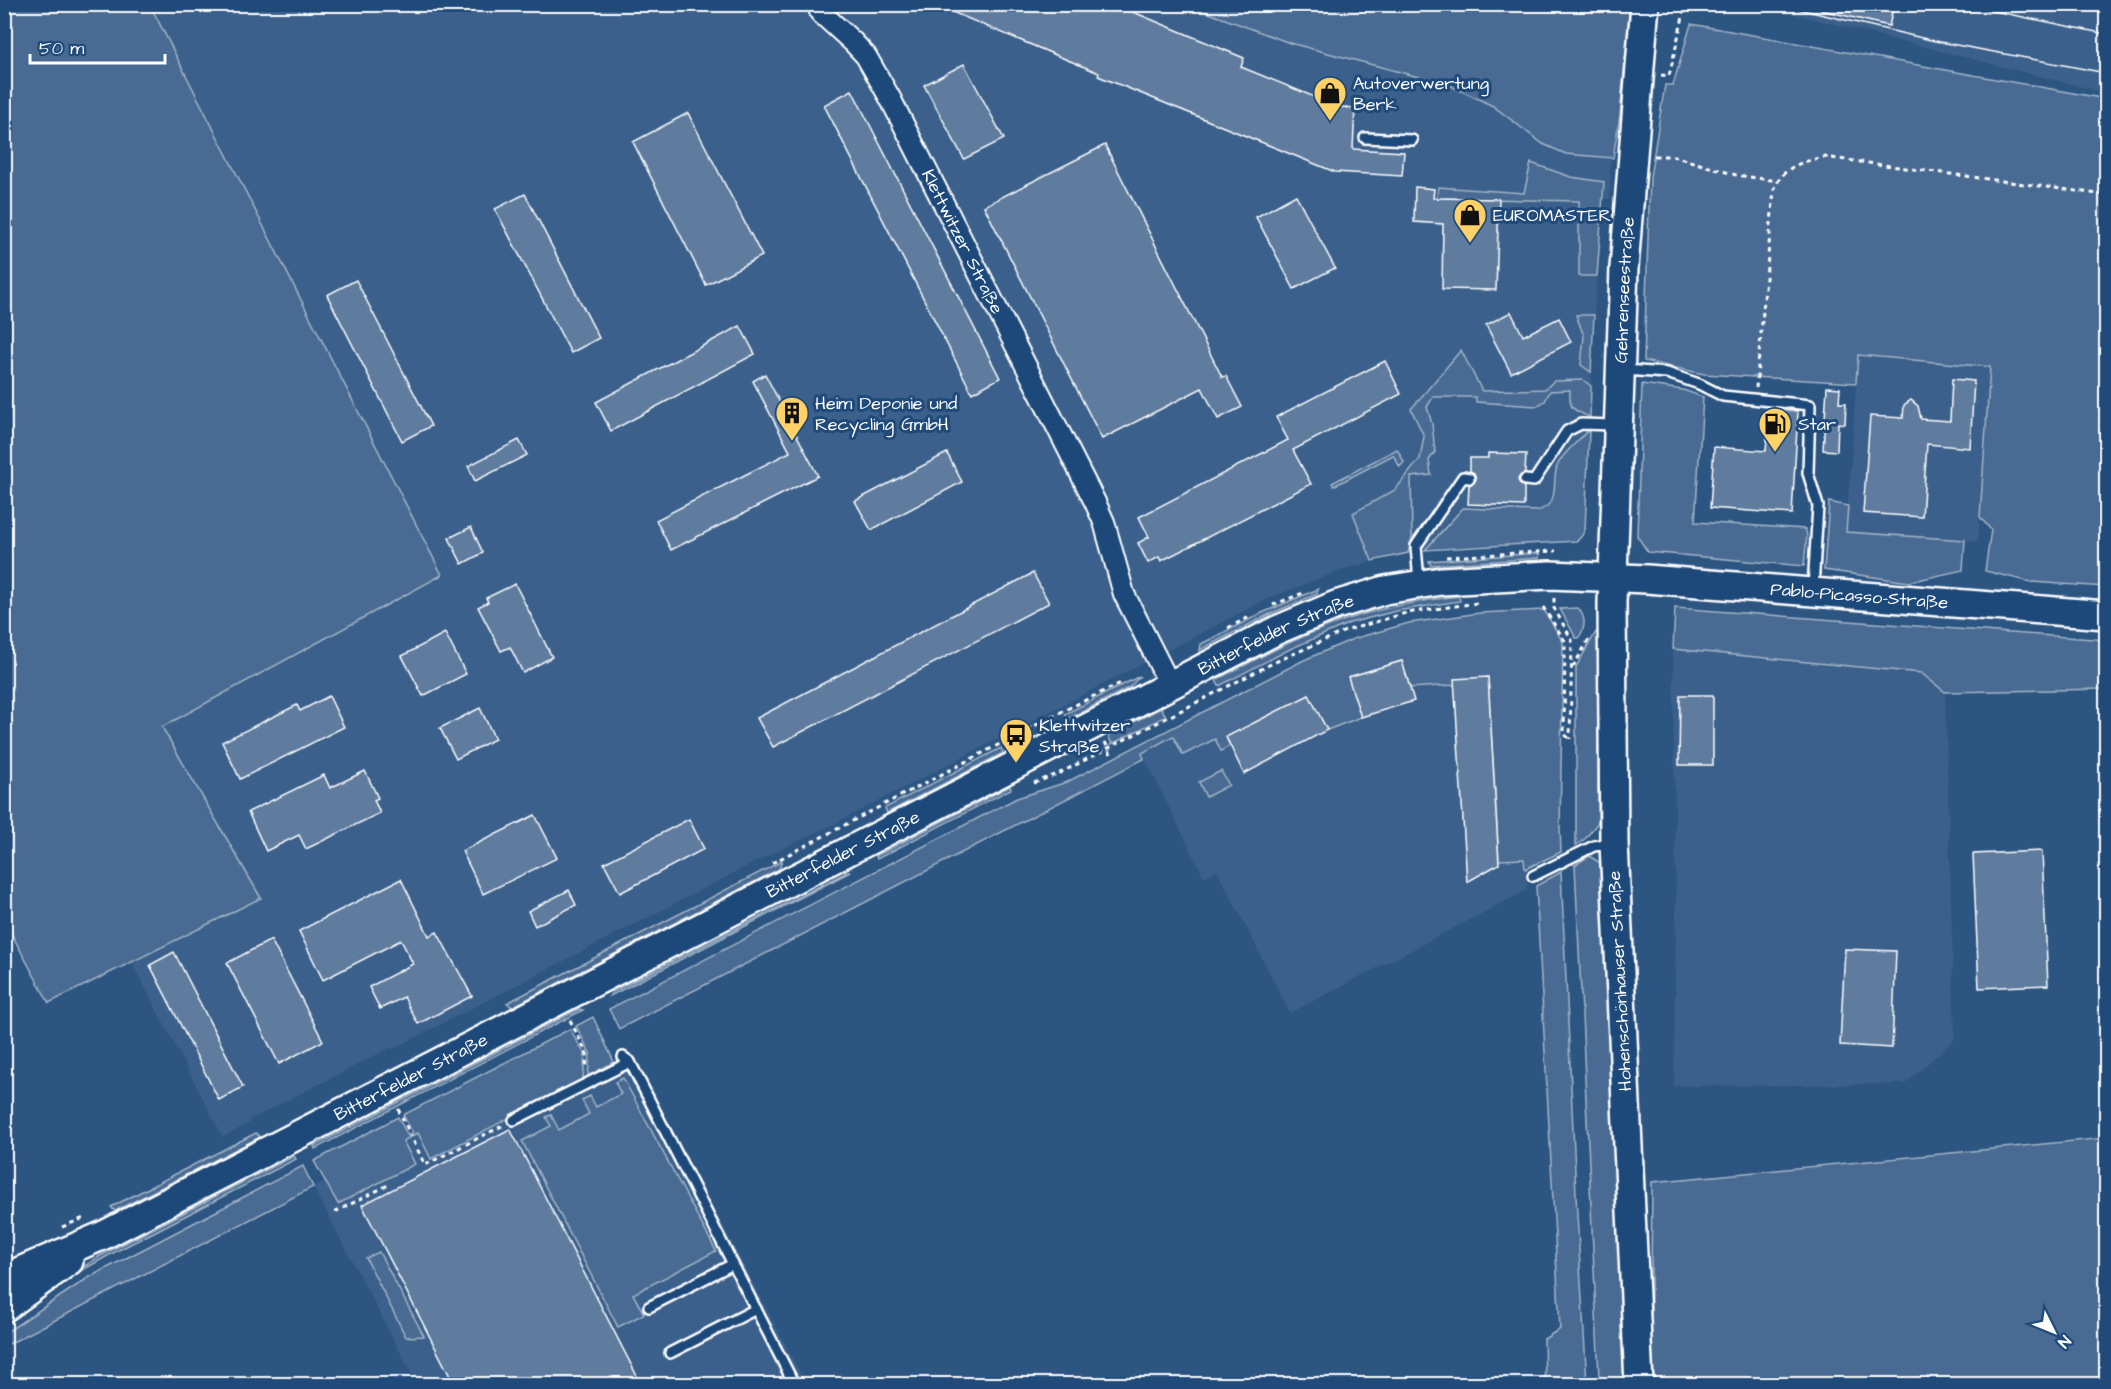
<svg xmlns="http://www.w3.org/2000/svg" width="2111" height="1389" font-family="'Architects Daughter',sans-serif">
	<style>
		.built { fill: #3b618b }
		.green { fill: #486b92; stroke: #a4b5c8; stroke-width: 1.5 }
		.building { fill: #5e7c9f; stroke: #fff; stroke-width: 1.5 }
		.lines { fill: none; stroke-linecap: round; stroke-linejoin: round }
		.lane-casing { stroke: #fff; stroke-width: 14 }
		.street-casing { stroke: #fff; stroke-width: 24 }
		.secondary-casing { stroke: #fff; stroke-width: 32 }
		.path { stroke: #fff; stroke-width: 3; stroke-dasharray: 4.5 4.5; stroke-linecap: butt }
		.lane { stroke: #1f4a7a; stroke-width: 9 }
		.street { stroke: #1f4a7a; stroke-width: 20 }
		.secondary { stroke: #1f4a7a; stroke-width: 27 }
		.tram { stroke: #fff; stroke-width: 1.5 }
		.labels { text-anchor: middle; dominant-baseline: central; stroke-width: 6; stroke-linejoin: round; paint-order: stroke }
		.poi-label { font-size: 18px; fill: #fff; stroke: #1f4a7a; text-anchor: start }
		.street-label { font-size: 18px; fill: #fff; stroke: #1f4a7a }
	</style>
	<rect width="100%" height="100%" fill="#2c5582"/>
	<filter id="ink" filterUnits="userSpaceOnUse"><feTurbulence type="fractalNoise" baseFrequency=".0167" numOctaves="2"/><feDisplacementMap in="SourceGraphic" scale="12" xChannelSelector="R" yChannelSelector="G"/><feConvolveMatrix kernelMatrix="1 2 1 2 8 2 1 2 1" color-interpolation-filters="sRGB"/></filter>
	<g filter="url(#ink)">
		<!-- built -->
		<g class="built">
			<path d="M150,5H1185L1290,43L1449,85L1493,106L1543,144L1566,154L1610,158V199H1603L1594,315L1585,530L1581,537L1576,541L1452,547L1390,556L1339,571L1267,599L834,824L769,855L393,1049L392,1047L249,1120L250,1123L223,1137L132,963L260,897L161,727L442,575Z"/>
			<path d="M1759,5H2106V93Z"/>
			<path d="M1858,355L1990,367L1978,541L1846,532Z"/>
			<path d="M1443,637L1495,669L1525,817L1527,890L1290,1013L1217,870L1204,877L1142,753L1308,664Z"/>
			<path d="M1673,649L1921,673L1945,692L1955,1039L1905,1084L1674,1086L1676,913Z"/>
			<path d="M604,1037L614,1062L632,1053L806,1384H417L313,1187Z"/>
		</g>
		<!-- green -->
		<g class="green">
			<path d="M4,5H150L442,575L162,727L261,898L49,1003L4,920Z"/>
			<path d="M1187,5H1630L1620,115L1613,158L1566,154L1543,144L1493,106L1449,85L1290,43Z"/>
			<path d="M1691,24L2106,99V587L2031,582L1985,571L1991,530L1980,517L1990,367L1858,355L1856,383L1704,374L1644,361L1650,177L1665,85H1673Z"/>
			<path d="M1531,163L1571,177L1604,182L1597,276H1579V201L1437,198L1438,187L1524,193Z"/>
			<path d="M1576,315H1594L1591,372L1581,365L1584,336Z"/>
			<path d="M1461,350L1482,391L1545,389L1554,381L1583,380L1591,386L1590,417C1572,409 1569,410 1570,390L1550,391L1545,401L1537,406L1476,402V397H1433L1427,407L1432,424L1435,452L1429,460L1431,475L1411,477L1412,538L1408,553L1372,561L1353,513L1395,490L1420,459L1424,436L1411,409Z"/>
			<path d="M1642,384L1683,390L1703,397L1695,522L1805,529L1807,535L1804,566L1648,552L1637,536Z"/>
			<path d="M1586,432H1589L1585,530L1581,537L1576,541L1425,550L1463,508L1536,511C1563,505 1550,480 1558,464C1564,452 1578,442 1586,432Z"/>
			<path d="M1397,449L1404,462L1400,467L1393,455L1334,486L1332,483Z"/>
			<path d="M1829,502L1848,506L1846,532L1965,540L1963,570L1909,582L1824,570Z"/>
			<path d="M1539,553V558L1431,565L1429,561Z"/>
			<path d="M1318,589L1317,594L1268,615L1200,650L1201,644L1262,613Z"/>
			<path d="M1459,596L1460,601L1396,611L1350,623L1290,649L1219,686L1216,680C1264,655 1312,629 1364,614C1395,605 1427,600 1459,596Z"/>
			<path d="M1578,608C1587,619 1585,627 1579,638H1576L1560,609Z"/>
			<path d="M1675,608L2106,640V689L1945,692L1921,673L1673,649Z"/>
			<path d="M1544,610L1563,642L1560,828L1561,852L1525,869L1524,859L1499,860L1488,677L1455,685L1410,688L1401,661L1349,677L1361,717L1327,730L1309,695L1226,737L1230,746L1221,751L1215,739L1183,755L1173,736L1142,753L1144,759L619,1029L609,1009L1017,798L1067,782L1304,660L1353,639L1409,623L1480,613Z"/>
			<path d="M1596,632H1598V822L1586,838L1576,845V667Z"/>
			<path d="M1140,676L1130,687L1068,719L1065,714Z"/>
			<path d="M1161,708L1166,716L1112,744L1108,735Z"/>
			<path d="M1001,748L1003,753L887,813L885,808Z"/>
			<path d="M1221,771L1229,785L1206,797L1199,782Z"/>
			<path d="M1010,786L1011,789L877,859L876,856Z"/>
			<path d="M1589,856L1602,864L1629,1384H1603L1599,1377L1575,865Z"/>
			<path d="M782,861L779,869L512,1007L507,1003Z"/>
			<path d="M849,871L850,872L610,996L612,992Z"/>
			<path d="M1561,872L1577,1215L1587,1384H1545L1544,1339L1560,1329L1536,886Z"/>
			<path d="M579,1009L583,1010L315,1149L314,1146Z"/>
			<path d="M593,1017L614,1062L588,1076L590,1053L576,1026Z"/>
			<path d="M570,1029L585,1055L583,1079L431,1159L418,1133L414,1135L403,1115Z"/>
			<path d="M623,1078L716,1251L633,1294L644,1314L618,1327L522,1141L551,1126L546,1117L551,1115L559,1130L589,1114L582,1100L590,1096L596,1107L621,1094L615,1082Z"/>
			<path d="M398,1117L409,1138L403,1141L415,1164L338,1204L314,1161Z"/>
			<path d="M256,1133L260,1137L115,1211L111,1207Z"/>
			<path d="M2106,1138V1384H1650L1652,1182Z"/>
			<path d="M294,1156L296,1159L111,1254L72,1276L21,1308L100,1256Z"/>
			<path d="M303,1166L313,1187L5,1346V1333L88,1278Z"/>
			<path d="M379,1252L424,1336L406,1337L366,1258Z"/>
		</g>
		<!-- building -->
		<g class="building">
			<path d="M933,4H1114L1244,58L1241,67L1339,107L1355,108L1353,149L1404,152L1402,176L1335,172L1098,76L1099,73Z"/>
			<path d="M1822,4H1894L1889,26L1821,10Z"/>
			<path d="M964,64L1004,139L964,159L924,85Z"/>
			<path d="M852,90L1000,378L972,393L824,105Z"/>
			<path d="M688,113L762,256L706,285L633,142Z"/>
			<path d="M1105,145L1222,377L1226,376L1242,407L1218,419L1202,388L1102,439L984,206Z"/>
			<path d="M1415,187L1434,189L1433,198L1499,199L1496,290L1442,289L1443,224L1414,222Z"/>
			<path d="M525,194L599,338L571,353L495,209Z"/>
			<path d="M1296,195L1335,268L1294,289L1256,217Z"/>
			<path d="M356,280L431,426L402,441L327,295Z"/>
			<path d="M1511,312L1523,336L1559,318L1571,342L1511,373L1486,325Z"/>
			<path d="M740,326L755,354L611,431L596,402Z"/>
			<path d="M1385,361L1401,394L1293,450L1311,484L1161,561L1159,557L1148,563L1138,543L1149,537L1139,517L1288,440L1276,417Z"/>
			<path d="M765,374L818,476L671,550L656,520L790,452L753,381Z"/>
			<path d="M1952,379L1974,381L1970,448L1927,444L1922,517L1863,513L1870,416L1903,418L1904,405L1911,400L1918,406L1921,419L1950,421Z"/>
			<path d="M1827,387L1840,388L1839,403H1846L1845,424L1838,423L1837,451L1823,450Z"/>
			<path d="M1769,410L1798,411L1792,514L1710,508L1714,447L1766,451Z"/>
			<path d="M519,440L527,455L475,481L468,466Z"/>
			<path d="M947,453L962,482L871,530L855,501Z"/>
			<path d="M1488,453L1526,454L1525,473L1520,476L1518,480L1521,485L1524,487V506L1468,504L1469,485L1474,483L1476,479L1474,473L1470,471V458H1488Z"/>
			<path d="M471,527L483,553L462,564L449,538Z"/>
			<path d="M1033,573L1049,603L773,747L757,718Z"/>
			<path d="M515,584L552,657L523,673L510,647L501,651L478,607L488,602L486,598Z"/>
			<path d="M445,633L466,674L423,696L402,656Z"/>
			<path d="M1402,661L1414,701L1361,717L1348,677Z"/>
			<path d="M1488,677L1499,864L1467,882L1454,679Z"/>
			<path d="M1309,695L1327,730L1244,774L1226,737Z"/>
			<path d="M1680,695H1713V765H1679Z"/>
			<path d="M329,696L344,727L240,779L222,742L297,705L300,711Z"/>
			<path d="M480,708L495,739L456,759L440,728Z"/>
			<path d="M365,771L378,798L374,800L380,813L306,849L299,835L266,851L248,812L324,775L330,788Z"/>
			<path d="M535,815L557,858L483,894L462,851Z"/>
			<path d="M689,819L704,849L620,893L604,863Z"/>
			<path d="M2042,851L2048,985L1979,988L1973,854Z"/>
			<path d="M401,879L429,936L437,932L472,996L418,1024L404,997L380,1009L369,987L413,964L401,940L323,980L299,931Z"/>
			<path d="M569,890L576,905L535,926L528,911Z"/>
			<path d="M271,940L323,1041L279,1064L227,963Z"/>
			<path d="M1845,949L1896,951L1892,1048L1840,1045Z"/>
			<path d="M174,952L243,1087L219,1100L150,965Z"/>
			<path d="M510,1129L517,1142L641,1384H454L362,1205Z"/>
		</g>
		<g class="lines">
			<!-- lane casing -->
			<g class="lane-casing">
				<g id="lane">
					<path d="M1365,138L1412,140"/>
					<path d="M1624,370L1667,373L1699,384L1723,396L1810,405L1808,473L1818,506L1813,588"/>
					<path d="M1525,480L1534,481L1567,431L1581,424L1615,425"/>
					<path d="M1419,582L1416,546L1463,477L1469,478"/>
					<path d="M1533,876L1594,846L1611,843"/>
					<path d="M623,1057L630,1062L793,1382L788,1384"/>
					<path d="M514,1120L630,1062"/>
					<path d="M649,1307L733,1264"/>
					<path d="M670,1353L756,1309"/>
				</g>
			</g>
			<!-- street casing -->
			<g class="street-casing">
				<g id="street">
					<path id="s1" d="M820,12L853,42L866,56L890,98L1095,502L1104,522L1124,594L1170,685"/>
				</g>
			</g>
			<!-- secondary casing -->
			<g class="secondary-casing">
				<g id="secondary">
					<path id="s2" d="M4,1278L104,1235L1277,630L1336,605L1385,590L1441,581L1550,575L1647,579L2106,615"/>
					<path d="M4,1308L69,1261"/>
					<path id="s3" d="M1639,1384L1614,843L1612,603L1624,268L1645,4"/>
				</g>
			</g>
			<!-- path -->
			<g class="path">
				<path d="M1661,75L1669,76L1686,4"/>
				<path d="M1654,156H1673L1736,175L1778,181"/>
				<path d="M1756,388L1774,190C1783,166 1801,162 1824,157L2106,195"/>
				<path d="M1446,557L1556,551"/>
				<path d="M1554,598V608L1572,640L1570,739"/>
				<path d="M1273,605L1303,593"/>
				<path d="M1543,607L1565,641L1564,734L1570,739"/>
				<path d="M1228,628L1251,616"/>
				<path d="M1573,667L1589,639"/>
				<path d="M1105,742L1111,754"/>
				<path d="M1034,783L1060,773L1273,663L1345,631L1406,613L1477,603"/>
				<path d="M772,863L1063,711L1123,682"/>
				<path d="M570,1020L587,1054L586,1068"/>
				<path d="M398,1109L425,1165L504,1125"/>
				<path d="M335,1212L390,1184"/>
				<path d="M62,1227L84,1218"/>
				<path d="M2079,1384L2106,1376"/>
			</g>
			<!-- lane -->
			<use href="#lane" class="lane"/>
			<!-- street -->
			<use href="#street" class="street"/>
			<!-- secondary -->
			<use href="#secondary" class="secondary"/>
			<!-- tram -->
			<g class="tram">
				<path d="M1777,4L1935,41L2106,73"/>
				<path d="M1960,4L2106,34"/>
			</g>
		</g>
	</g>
	<!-- icons -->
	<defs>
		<g id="shop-pin" transform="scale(1.725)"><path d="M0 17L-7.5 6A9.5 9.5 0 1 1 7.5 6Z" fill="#ffd166" stroke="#1f4a7a"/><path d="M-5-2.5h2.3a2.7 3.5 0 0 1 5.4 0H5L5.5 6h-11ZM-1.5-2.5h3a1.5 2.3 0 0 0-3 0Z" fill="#111"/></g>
		<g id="building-pin" transform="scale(1.725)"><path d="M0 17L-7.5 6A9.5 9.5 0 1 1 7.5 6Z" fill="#ffd166" stroke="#1f4a7a"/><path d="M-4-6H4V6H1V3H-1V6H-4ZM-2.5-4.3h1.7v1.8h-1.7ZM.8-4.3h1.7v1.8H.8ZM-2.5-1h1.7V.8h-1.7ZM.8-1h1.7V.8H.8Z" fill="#111"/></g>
		<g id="fuel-pin" transform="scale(1.725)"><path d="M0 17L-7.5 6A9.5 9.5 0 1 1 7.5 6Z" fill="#ffd166" stroke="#1f4a7a"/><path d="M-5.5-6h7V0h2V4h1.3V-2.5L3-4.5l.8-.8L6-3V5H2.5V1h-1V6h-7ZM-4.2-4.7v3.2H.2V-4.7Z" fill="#111"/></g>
		<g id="bus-pin" transform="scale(1.725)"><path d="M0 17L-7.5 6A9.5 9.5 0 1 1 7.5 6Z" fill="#ffd166" stroke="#1f4a7a"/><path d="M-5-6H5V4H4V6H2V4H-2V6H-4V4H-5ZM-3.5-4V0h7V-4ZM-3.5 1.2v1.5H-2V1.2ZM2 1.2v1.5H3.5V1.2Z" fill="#111"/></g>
	</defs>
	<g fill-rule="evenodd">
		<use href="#shop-pin" x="1330" y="93"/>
		<use href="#shop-pin" x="1470" y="215"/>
		<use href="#building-pin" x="792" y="413"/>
		<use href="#fuel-pin" x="1775" y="424"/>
		<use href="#bus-pin" x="1016" y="735"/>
	</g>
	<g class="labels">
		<!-- poi labels -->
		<g class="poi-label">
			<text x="1353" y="83">Autoverwertung<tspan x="1353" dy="21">Berk</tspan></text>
			<text x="1493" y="215">EUROMASTER</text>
			<text x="815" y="403">Heim Deponie und<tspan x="815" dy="21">Recycling GmbH</tspan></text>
			<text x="1798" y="424">Star</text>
			<text x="1039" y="725">Klettwitzer<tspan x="1039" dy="21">Straße</tspan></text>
		</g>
		<!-- street labels -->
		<g class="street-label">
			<text stroke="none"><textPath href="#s1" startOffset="273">Klettwitzer Straße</textPath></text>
			<text stroke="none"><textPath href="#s3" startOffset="1095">Gehrenseestraße</textPath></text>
			<text stroke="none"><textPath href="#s2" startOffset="2020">Pablo-Picasso-Straße</textPath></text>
			<text stroke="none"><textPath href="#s2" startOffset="1426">Bitterfelder Straße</textPath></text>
			<text stroke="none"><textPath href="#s2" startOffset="940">Bitterfelder Straße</textPath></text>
			<text transform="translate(1620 981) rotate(-93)">Hohenschönhauser Straße</text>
			<text stroke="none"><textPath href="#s2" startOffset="454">Bitterfelder Straße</textPath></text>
		</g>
	</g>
	<!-- margin -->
	<rect width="2111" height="1389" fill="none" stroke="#1f4a7a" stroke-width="24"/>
	<rect x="12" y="12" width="2087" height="1365" fill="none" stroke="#fff" stroke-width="2" filter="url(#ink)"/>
	<!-- north arrow -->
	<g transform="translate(2054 1332) rotate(133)" stroke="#1f4a7a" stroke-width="4.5" paint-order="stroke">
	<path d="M0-4.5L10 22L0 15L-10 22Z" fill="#ffffff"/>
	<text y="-9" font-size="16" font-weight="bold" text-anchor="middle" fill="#ffffff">N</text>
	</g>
	<!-- scale -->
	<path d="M30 54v9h135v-9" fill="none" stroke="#ffffff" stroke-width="3"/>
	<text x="39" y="54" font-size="18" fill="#ffffff" stroke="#1f4a7a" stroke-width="4.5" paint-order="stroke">50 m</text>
</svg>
